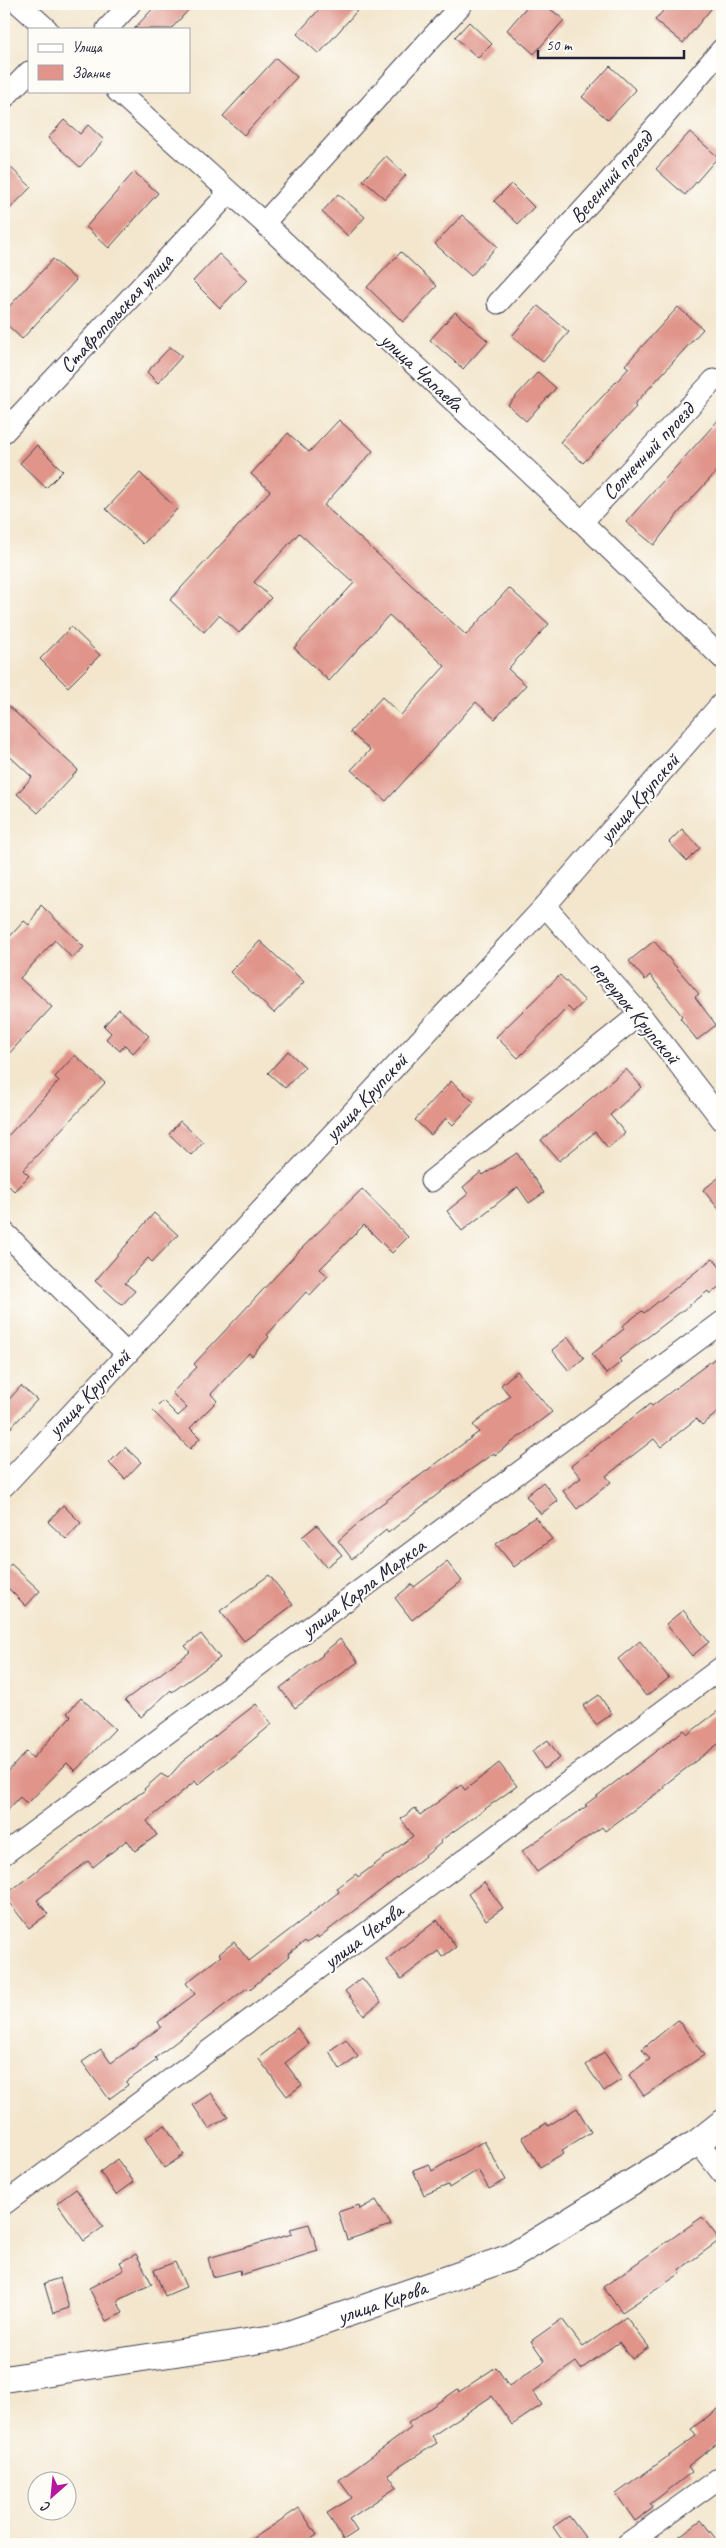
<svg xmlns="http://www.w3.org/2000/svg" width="726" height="2548" font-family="Caveat,sans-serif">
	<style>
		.building { fill: #e0948a }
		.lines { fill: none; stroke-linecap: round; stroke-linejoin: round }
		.minor-casing { stroke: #413f51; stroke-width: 23 }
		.major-casing { stroke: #413f51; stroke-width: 28 }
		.minor { stroke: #fff; stroke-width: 21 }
		.major { stroke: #fff; stroke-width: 26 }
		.labels { text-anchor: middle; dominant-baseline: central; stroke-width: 4; stroke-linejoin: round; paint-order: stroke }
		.street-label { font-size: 21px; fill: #22223b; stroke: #fdfcf7 }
	</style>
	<rect width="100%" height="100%" fill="#fdfcf7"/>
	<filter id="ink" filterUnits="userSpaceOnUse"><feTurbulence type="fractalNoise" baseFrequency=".02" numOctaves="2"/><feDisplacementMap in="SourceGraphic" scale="10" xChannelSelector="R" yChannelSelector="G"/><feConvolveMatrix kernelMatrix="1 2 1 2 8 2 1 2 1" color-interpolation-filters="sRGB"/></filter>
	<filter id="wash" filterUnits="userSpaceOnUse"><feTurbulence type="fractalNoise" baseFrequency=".0096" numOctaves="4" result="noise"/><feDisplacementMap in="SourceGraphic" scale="20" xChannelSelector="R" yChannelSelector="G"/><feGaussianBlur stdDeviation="1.12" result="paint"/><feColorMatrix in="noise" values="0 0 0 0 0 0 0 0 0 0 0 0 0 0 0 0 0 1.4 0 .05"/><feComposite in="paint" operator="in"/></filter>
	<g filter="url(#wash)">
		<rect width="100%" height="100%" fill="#f3e6cd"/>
		<g id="blocks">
			<!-- building -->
			<g class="building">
				<path d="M157,4H194L171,29H134Z"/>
				<path d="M324,4H363L319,54L297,34Z"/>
				<path d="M529,4H544L564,20L534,54L507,30Z"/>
				<path d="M669,4H715L683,43L655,20Z"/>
				<path d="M469,22L492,44L478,58L455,37Z"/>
				<path d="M276,58L297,77L244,135L223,116Z"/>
				<path d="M610,66L636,90L608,120L582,97Z"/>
				<path d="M64,120L80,134L88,125L104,140L80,167L48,138Z"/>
				<path d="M690,132L718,157L685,195L656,169Z"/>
				<path d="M386,156L406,175L385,199L363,180Z"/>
				<path d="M4,161L31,187L4,215Z"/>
				<path d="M134,172L158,193L109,248L86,227Z"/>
				<path d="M511,184L534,207L518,224L494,201Z"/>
				<path d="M338,194L365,217L348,236L322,212Z"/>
				<path d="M462,215L497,246L471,276L435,244Z"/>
				<path d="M401,252L437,286L403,322L367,287Z"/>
				<path d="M219,254L247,280L220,308L193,281Z"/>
				<path d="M53,259L76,280L22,339L4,322V312Z"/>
				<path d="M538,306L569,332L543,362L512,336Z"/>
				<path d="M678,307L703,329L634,405L636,407L583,463L560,442L629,368L625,365Z"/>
				<path d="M455,312L488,341L463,369L430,340Z"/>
				<path d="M170,347L182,356L158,383L147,372Z"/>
				<path d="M538,372L556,388L526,421L508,405Z"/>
				<path d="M722,416V466L681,510L654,545L626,522Z"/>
				<path d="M339,420L373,451L324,505L466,635L509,588L549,624L508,669L526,685L495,719L476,702L386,801L351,770L370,750L350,732L382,697L401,715L445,666L389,615L329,681L294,648L354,583L299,533L254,582L271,598L239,633L219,615L204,632L170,600L270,491L251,474L288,433L309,452Z"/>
				<path d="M37,445L63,471L46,488L20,463Z"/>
				<path d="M140,473L177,509L143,544L106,509Z"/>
				<path d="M71,627L100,655L68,687L40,659Z"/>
				<path d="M4,702L78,770L38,813L17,794L32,777L4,751Z"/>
				<path d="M682,829L700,848L687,861L669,842Z"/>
				<path d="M41,905L84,947L72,958L55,940L20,978L52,1007L4,1059V943L24,921L29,925Z"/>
				<path d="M260,941L304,982L274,1013L230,972Z"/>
				<path d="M654,941L699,994L695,997L716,1025L697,1040L680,1018L682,1016L650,975L645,980L629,961Z"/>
				<path d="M560,975L585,1001L573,1012L568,1007L518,1058L496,1037Z"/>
				<path d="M119,1009L149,1036L133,1053L125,1045L120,1051L106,1039L111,1033L104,1026Z"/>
				<path d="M288,1051L305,1067L285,1088L268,1073Z"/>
				<path d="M75,1055L105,1083L23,1170L29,1176L14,1191L4,1181V1140L59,1081L55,1077Z"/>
				<path d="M626,1069L642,1087L610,1115L625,1133L608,1148L595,1132L559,1161L541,1140Z"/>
				<path d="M451,1081L474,1102L453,1125L446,1118L431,1135L415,1120Z"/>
				<path d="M180,1121L203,1142L191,1155L169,1134Z"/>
				<path d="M517,1153L544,1193L529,1203L518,1187L462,1231L447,1211L468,1194L463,1187L481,1172L483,1175Z"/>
				<path d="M722,1175V1213L703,1190Z"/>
				<path d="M362,1189L408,1237L392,1253L364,1225L320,1269L328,1276L310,1295L306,1292L267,1335L269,1337L252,1356L249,1353L211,1394L217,1401L190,1428L200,1438L190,1449L153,1411L163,1401L178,1416L187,1408L172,1393L197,1367L194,1364L300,1250Z"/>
				<path d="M154,1213L178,1235L152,1262L148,1258L125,1283L135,1291L122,1305L95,1281Z"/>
				<path d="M713,1258L722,1270V1284L710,1294L708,1291L619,1359L621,1362L606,1374L592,1354L624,1329L622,1326L642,1311L644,1313Z"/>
				<path d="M568,1337L584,1358L569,1371L552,1350Z"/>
				<path d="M722,1353V1409L702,1425L696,1419L661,1447L654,1439L606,1476L611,1482L577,1509L563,1491L581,1478L571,1466L650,1404L652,1406Z"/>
				<path d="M517,1371L552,1412L495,1455L494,1453L456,1480L388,1533L386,1530L352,1559L338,1541L372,1511L479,1432L473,1425L510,1396L501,1385Z"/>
				<path d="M21,1386L37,1400L4,1435V1405Z"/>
				<path d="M125,1447L141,1462L125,1479L109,1463Z"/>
				<path d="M543,1482L558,1501L541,1514L526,1496Z"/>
				<path d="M63,1505L81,1523L66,1539L48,1522Z"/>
				<path d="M535,1517L552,1539L514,1567L496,1544Z"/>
				<path d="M317,1525L342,1555L326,1567L302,1537Z"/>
				<path d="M447,1562L462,1581L412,1620L395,1598L412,1584L414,1587Z"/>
				<path d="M11,1564L40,1591L26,1606L4,1584V1571Z"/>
				<path d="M269,1575L293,1605L244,1641L220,1611Z"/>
				<path d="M683,1610L709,1642L692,1656L666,1624Z"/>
				<path d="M201,1634L220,1658L172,1692L171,1690L141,1717L125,1700L190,1652L185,1646Z"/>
				<path d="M340,1639L358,1662L295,1708L280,1688L323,1655L322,1654Z"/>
				<path d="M640,1641L669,1678L646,1696L618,1659Z"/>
				<path d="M599,1695L612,1714L596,1725L583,1706Z"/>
				<path d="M81,1698L115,1729L75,1771L67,1763L27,1804L20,1797L4,1814V1776L26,1752L33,1758L71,1716L67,1713Z"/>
				<path d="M256,1704L272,1724L198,1785L195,1781L147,1821L157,1835L135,1851L127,1840L93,1867L88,1861L37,1900L48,1914L29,1928L4,1896L90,1829L145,1790L144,1789L161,1774L168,1778L182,1762Z"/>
				<path d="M722,1708V1741L663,1786L664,1788L605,1831L602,1827L537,1872L522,1851L587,1806L585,1805L684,1730L688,1734Z"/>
				<path d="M548,1740L560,1758L544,1769L532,1751Z"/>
				<path d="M499,1763L517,1786L440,1841L441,1843L414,1865L318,1938L317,1936L307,1943L305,1941L288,1954L289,1956L249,1990L247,1988L155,2058L157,2060L126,2082L128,2085L109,2099L82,2062L101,2049L111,2063L161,2027L158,2022L195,1994L186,1983L221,1956L219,1954L234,1942L249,1961L339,1892L337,1888L356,1874L358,1877L413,1836L401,1819L415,1808L420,1815L461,1785L465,1790Z"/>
				<path d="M484,1882L503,1908L486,1920L468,1894Z"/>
				<path d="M437,1920L456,1947L442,1957L438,1951L401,1979L386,1960Z"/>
				<path d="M362,1978L381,2002L364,2015L345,1991Z"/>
				<path d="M678,2020L704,2055L644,2096L629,2075L650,2059L642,2049Z"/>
				<path d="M297,2028L309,2044L285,2063L302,2085L287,2096L258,2058Z"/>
				<path d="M346,2039L358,2057L340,2069L329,2051Z"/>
				<path d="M604,2052L622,2079L604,2091L586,2065Z"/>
				<path d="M211,2093L228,2117L209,2129L193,2105Z"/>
				<path d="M577,2108L591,2132L562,2150L564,2153L540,2167L522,2137L547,2123L548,2126Z"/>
				<path d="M165,2125L184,2155L164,2168L145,2138Z"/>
				<path d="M484,2141L506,2180L489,2189L478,2170L449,2188L448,2185L424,2195L413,2170L429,2164L432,2171Z"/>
				<path d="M117,2159L134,2182L116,2195L100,2172Z"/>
				<path d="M76,2189L103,2227L84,2241L57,2203Z"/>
				<path d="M376,2200L391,2225L347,2240L338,2212L359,2205L360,2209Z"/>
				<path d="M702,2217L720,2240L679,2270L681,2273L622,2312L603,2287Z"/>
				<path d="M309,2224L318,2251L241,2275L240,2270L213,2277L208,2258L292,2234L290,2229Z"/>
				<path d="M136,2254L152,2284L117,2301L123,2313L106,2321L89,2288L124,2270L120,2262Z"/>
				<path d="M175,2262L186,2287L165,2296L154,2270Z"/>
				<path d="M60,2278L69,2308L53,2313L44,2283Z"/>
				<path d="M626,2317L649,2347L632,2359L619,2342L581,2369L576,2362L533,2392L542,2405L512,2425L492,2396L432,2436L437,2443L388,2474L397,2487L349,2519L357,2531L343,2540L327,2513L352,2498L339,2480L411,2428L408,2423L458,2389L459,2392L496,2367L509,2386L545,2361L531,2341L562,2319L583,2347Z"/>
				<path d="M722,2406V2440L688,2466L692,2472L650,2504L653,2508L635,2521L616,2494L696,2436L691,2429Z"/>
				<path d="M299,2508L317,2535L303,2544H245Z"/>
				<path d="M569,2516L590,2544H565L553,2527Z"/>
				<path d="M701,2520L720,2544H669Z"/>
			</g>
		</g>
	</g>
	<g filter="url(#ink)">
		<use href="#blocks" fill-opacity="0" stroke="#413f51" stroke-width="1"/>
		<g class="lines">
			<!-- minor casing -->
			<g class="minor-casing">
				<g id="minor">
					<path d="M19,4L47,29"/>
					<path d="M107,29L130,4"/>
					<path d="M117,91L264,223L582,522L722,658"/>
					<path d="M4,98L29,72"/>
					<path d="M264,223L462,4"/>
					<path d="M498,303L604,187L722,49"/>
					<path d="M4,432L229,193"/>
					<path d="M582,522L714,380"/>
					<path d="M545,906L640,1014L722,1120"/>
					<path d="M431,1181L640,1014"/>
					<path d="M4,1232L126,1353"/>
					<path d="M4,1486L545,906L722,703"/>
					<path d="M4,1854L722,1322"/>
					<path d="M698,2142L722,2173"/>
					<path d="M4,2204L722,1667"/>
					<path d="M627,2544L722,2476"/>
				</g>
			</g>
			<!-- major casing -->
			<g class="major-casing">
				<path id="major" d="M4,2379L280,2337L511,2257L698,2142L722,2123"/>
			</g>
			<!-- minor -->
			<use href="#minor" class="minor"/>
			<!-- major -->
			<use href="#major" class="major"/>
		</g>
	</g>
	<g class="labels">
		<!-- street labels -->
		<g class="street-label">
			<text transform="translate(611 177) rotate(-49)">Весенний проезд</text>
			<text transform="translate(116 313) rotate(-47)">Ставропольская улица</text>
			<text transform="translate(422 372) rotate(43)">улица Чапаева</text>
			<text transform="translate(648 451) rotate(-47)">Солнечный проезд</text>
			<text transform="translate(639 798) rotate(-49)">улица Крупской</text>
			<text transform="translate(635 1012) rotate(50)">переулок Крупской</text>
			<text transform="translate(366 1097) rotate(-47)">улица Крупской</text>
			<text transform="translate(89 1393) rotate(-47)">улица Крупской</text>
			<text transform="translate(363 1588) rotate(-37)">улица Карла Маркса</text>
			<text transform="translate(363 1936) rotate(-37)">улица Чехова</text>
			<text transform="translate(382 2302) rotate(-19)">улица Кирова</text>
		</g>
	</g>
	<!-- margin -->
	<rect width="726" height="2548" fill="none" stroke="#fdfcf7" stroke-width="20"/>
	<!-- legend -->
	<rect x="28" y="28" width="162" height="65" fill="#fdfcf7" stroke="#a5a5ac"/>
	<rect x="38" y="44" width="25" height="8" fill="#ffffff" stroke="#a5a5ac"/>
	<text x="72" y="52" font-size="15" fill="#22223b">Улица</text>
	<rect x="38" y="65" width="25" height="15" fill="#e0948a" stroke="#a5a5ac"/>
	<text x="72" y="78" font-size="15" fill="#22223b">Здание</text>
	<!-- north arrow -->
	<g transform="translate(52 2496) rotate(207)"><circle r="24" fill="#fdfcf7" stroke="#a5a5ac"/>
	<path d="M0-4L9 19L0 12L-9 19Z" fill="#b5179e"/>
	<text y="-8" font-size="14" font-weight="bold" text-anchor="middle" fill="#22223b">С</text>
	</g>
	<!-- scale -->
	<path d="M538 50v8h146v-8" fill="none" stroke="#22223b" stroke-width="2.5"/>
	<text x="546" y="50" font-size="15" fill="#22223b" stroke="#fdfcf7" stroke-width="4" paint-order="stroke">50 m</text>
</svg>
